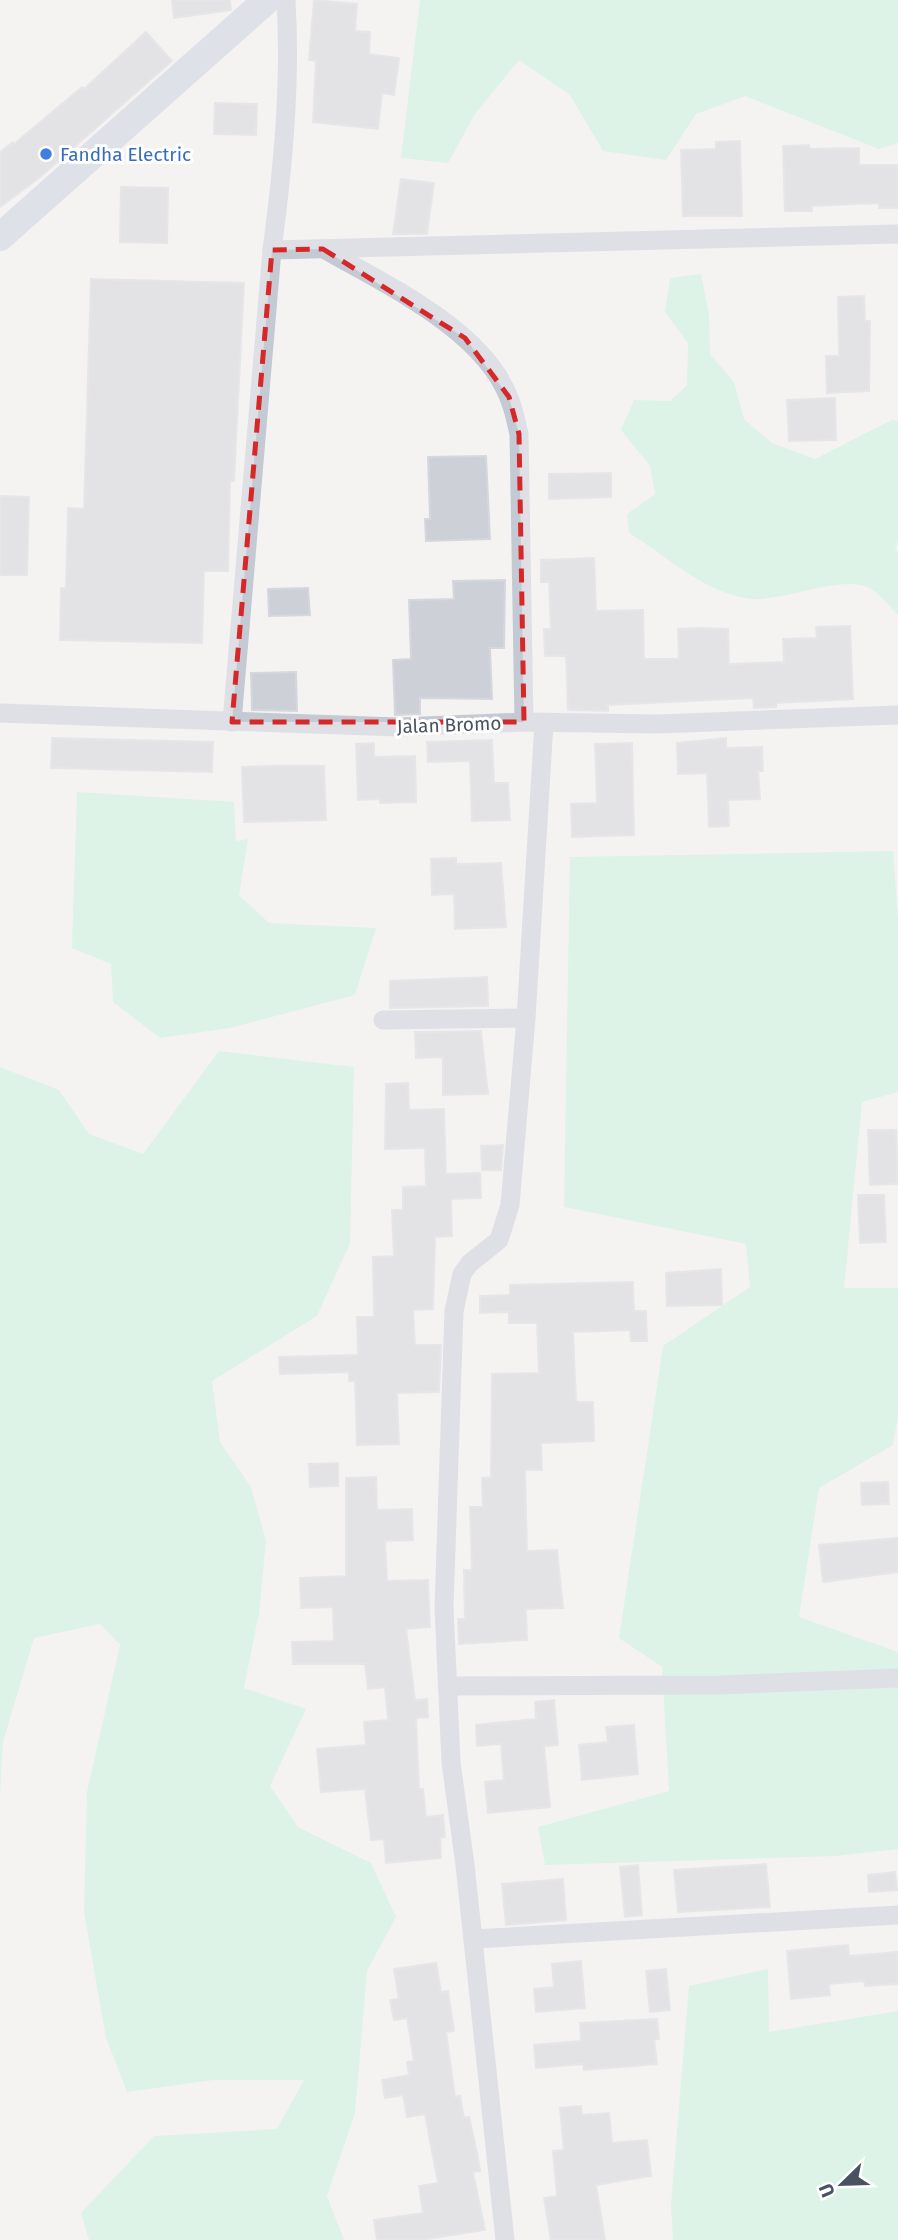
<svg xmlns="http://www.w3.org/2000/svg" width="898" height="2240" font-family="'Fira Sans',sans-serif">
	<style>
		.green { fill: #c0f3dc }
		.building { fill: #ced0d8; stroke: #d6d7de; stroke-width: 2 }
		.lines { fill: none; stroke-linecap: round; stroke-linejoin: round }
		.street { stroke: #c3cad4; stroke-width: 19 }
		.secondary { stroke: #c4ccdb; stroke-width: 28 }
		.marked { fill: none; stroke: #d62828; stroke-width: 5; stroke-dasharray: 14 9; stroke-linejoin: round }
		.shop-dot { fill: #3f7fe0; stroke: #fff; stroke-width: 2.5 }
		.labels { text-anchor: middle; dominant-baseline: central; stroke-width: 6; stroke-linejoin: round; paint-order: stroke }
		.shop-label { font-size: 19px; fill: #366cbe; stroke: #fff; text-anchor: start }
		.street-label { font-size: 19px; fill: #495261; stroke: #fff }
	</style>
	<rect width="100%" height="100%" fill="#f4f3f2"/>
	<!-- green -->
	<g class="green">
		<path d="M420,0H898V143L879,149L745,96L696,114L666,160L603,151L570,95L519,60L475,114L448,163L401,158Z"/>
		<path d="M701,274L709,314L710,354L734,382L744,419L772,443L815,459L892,420L898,421V542L895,550L898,553V615C890,607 881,595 871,589C842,572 781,605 745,598C701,590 665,555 629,533L627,514L655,494L650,466L621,430L634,400L670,401L687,385L688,343L665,312L670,278Z"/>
		<path d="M77,792L234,802L236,841L248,839L239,895L269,923L376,928L355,995L230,1028L160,1038L113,1002L111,964L72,948Z"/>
		<path d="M893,851L898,919V1092L862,1102L844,1288H898V1416L893,1445L819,1488L799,1617L898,1652V1849L836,1856L545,1865L538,1827L669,1791L662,1667L619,1638L663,1346L750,1287L746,1244L564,1207L570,857Z"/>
		<path d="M219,1051L354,1067L350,1243L317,1316L212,1381L220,1442L251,1487L266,1541L259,1613L244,1688L306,1709L270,1786L298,1827L371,1863L396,1917L367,1971L355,2113L327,2196L344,2240H89L81,2213L154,2136L277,2129L304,2080H213L127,2092L106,2038L84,1912L87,1792L120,1645L100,1624L34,1638L3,1742L0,1794V1067L59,1090L89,1134L143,1154Z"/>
		<path d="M768,1969L769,2032L898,2011V2240H673L671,2205L689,1986Z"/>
	</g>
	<!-- building -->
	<g class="building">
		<path d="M172,0H230L231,10L174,18Z"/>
		<path d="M314,0L357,4L355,31L370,32L369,54L399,58L394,95L382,93L378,129L313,122L316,61L309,60Z"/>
		<path d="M146,32L172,61L39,178L0,207V152L13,142L14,144L82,87L84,89Z"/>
		<path d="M215,103L257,104L256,135L214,134Z"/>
		<path d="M740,141L742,216H683L681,150L716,149V142Z"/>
		<path d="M809,145L810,149L859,148V165H898V208H879V203L812,206V211H785L783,146Z"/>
		<path d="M401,179L434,183L427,234H393Z"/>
		<path d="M121,187L168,188L167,243L120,242Z"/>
		<path d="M91,279L244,283L234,481H230L228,571H204L202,643L60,640L61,588H66L68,508L84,509Z"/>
		<path d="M864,296L865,321H870L869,391L827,393L826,356H839L838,297Z"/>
		<path d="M835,398L836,440L789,441L787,400Z"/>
		<path d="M486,456L490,539L426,541L425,519H430L428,457Z"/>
		<path d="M611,473V497L549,499V474Z"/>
		<path d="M0,496L29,497L27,575H0Z"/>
		<path d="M594,558L596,611L643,610L644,659H679L678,629L700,628L728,629L729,664L784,662L783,639L817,638L816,627L850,626L853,699L776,703V707L754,708L753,698L608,705V711L568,710L566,656H545L544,629H551L549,582H541V560Z"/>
		<path d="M505,580L504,648H490L492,699L420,698V714L395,715L393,660L411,659L409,600L454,599L453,581Z"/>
		<path d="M308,588L310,615L269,616L268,589Z"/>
		<path d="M296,672L297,711L252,710L251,673Z"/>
		<path d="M52,738L213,742L212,772L51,768Z"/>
		<path d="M726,738V748L762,747L763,771H758L760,799L728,800L729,826L709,827L707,773L678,774L677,743Z"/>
		<path d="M492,740L494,783H508L510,820L472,821L470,761L428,762L427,742Z"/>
		<path d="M374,743V757L415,756L416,802L380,803V799L358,800L356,744Z"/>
		<path d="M632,743L634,835L572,837L571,804L597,803L595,744Z"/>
		<path d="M273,766H324L326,820L244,822L242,767Z"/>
		<path d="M456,858V864L501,863L506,927L455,929L454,894L432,895L431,859Z"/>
		<path d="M487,977L488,1006L390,1008V981Z"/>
		<path d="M481,1031L488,1094L443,1095V1057L416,1058L415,1032Z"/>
		<path d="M408,1083L409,1110L444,1109L446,1174L480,1173L481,1198L451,1199L452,1236L435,1237L433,1309L413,1310L415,1345H441L439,1392L397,1393L399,1444L357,1445L355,1381H349V1372L280,1374L279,1357L358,1355L357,1317H374L373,1257L394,1256L392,1210H403V1187L426,1186L425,1148L385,1149L386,1084Z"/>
		<path d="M868,1130H896L898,1184L870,1185Z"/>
		<path d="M503,1145L501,1170H482L481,1146Z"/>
		<path d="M858,1195H884L886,1242L860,1243Z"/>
		<path d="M721,1269L722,1305L667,1306L666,1273Z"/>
		<path d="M633,1282L634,1311H646L647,1341H631L630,1330L573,1332L576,1402H593L594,1441L541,1443L542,1470H525L527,1551L557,1550L563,1608L526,1609L527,1640L459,1644L458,1619H465L464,1570H472L470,1507H483L482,1478L491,1477L492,1374L539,1373L537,1323H509V1312L480,1313V1296L510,1295V1285Z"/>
		<path d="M338,1463V1486L310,1487L309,1464Z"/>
		<path d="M376,1477L377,1510L412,1509L413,1540L385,1541L387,1581L428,1580L430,1627L406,1629L415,1700L427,1699L428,1717L416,1718L419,1789H423L426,1817L443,1815L445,1837L440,1838L441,1858L386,1863L384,1839L371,1840L365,1789L321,1792L317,1749L366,1745L364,1722L388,1720L385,1687L368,1689L365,1664H293L292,1642L334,1641L333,1607L301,1608L300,1578L346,1576V1478Z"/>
		<path d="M888,1482L889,1504L862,1505L861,1483Z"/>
		<path d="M898,1538V1572L823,1582L819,1545Z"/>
		<path d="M554,1700L558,1745L544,1746L550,1807L488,1813L485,1782L504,1780L501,1744L477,1746L476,1725L536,1719L535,1702Z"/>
		<path d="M634,1725L638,1774L582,1780L579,1745L608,1742L606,1727Z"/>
		<path d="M766,1864L770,1907L678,1912L674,1870Z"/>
		<path d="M638,1865L642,1915L625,1917L620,1867Z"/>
		<path d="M895,1872L897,1890L869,1892L868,1875Z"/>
		<path d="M563,1879L566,1920L506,1925L502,1884Z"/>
		<path d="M848,1945L849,1956L898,1952V1984L865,1986L864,1981L829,1984L830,1995L791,1999L787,1951Z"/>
		<path d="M581,1961L585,2008L536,2012L534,1989L554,1987L552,1964Z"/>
		<path d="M436,1963L441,1992L448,1991L454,2031L446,2032L455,2097L460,2096L464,2118L469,2117L477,2153L480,2171L473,2172L485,2230L421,2240H377L374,2220L423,2213L419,2186L438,2183L425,2114L407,2117L403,2095L385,2098L382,2080L409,2075L407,2062L414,2061L407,2018L394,2020L390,2000L399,1999L394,1969Z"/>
		<path d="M666,1969L670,2010L650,2012L646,1971Z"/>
		<path d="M657,2019L659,2039L654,2040L657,2064L584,2070L583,2064L536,2068L534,2045L581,2041L580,2023Z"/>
		<path d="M581,2106L582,2115L609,2113L612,2143L647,2140L651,2176L596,2185L605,2240H551L544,2198L557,2196L553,2151L564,2150L560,2108Z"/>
	</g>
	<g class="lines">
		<!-- street -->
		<g class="street">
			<path d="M324,249C384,284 483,329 509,398C514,409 516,422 519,434L524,722"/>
			<path d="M272,250L898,234"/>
			<path d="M0,713L399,727L524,722L657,724L898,715"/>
			<path d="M232,722L272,250C283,167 291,83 286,0"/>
			<path d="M383,1020L526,1018"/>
			<path d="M447,1686L720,1685L898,1678"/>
			<path d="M473,1939L898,1915"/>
			<path d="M505,2240L465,1865L451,1762L444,1607L454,1311L462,1274L470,1263L499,1240L510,1205L526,1018L544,723"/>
		</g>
		<!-- secondary -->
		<path class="secondary" d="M0,237L267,0"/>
	</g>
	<!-- marked area -->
	<path d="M0 0H898V2240H0ZM323,249L465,338L509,397L519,434L524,722H232L272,250Z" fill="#f4f3f2" fill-opacity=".55" fill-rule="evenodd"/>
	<path class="marked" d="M323,249L465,338L509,397L519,434L524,722H232L272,250Z"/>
	<!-- markers -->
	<circle class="shop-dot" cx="46" cy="154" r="7"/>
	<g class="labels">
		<!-- shop labels -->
		<g class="shop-label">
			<text x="60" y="154">Fandha Electric</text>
		</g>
		<!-- street labels -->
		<g class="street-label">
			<text transform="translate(449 725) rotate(-2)">Jalan Bromo</text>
		</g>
	</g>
	<!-- north arrow -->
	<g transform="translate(842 2184) rotate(247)" stroke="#ffffff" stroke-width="5" paint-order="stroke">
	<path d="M0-5L12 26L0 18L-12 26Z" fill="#495261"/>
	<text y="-10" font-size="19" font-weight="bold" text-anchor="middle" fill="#495261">U</text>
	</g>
</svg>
